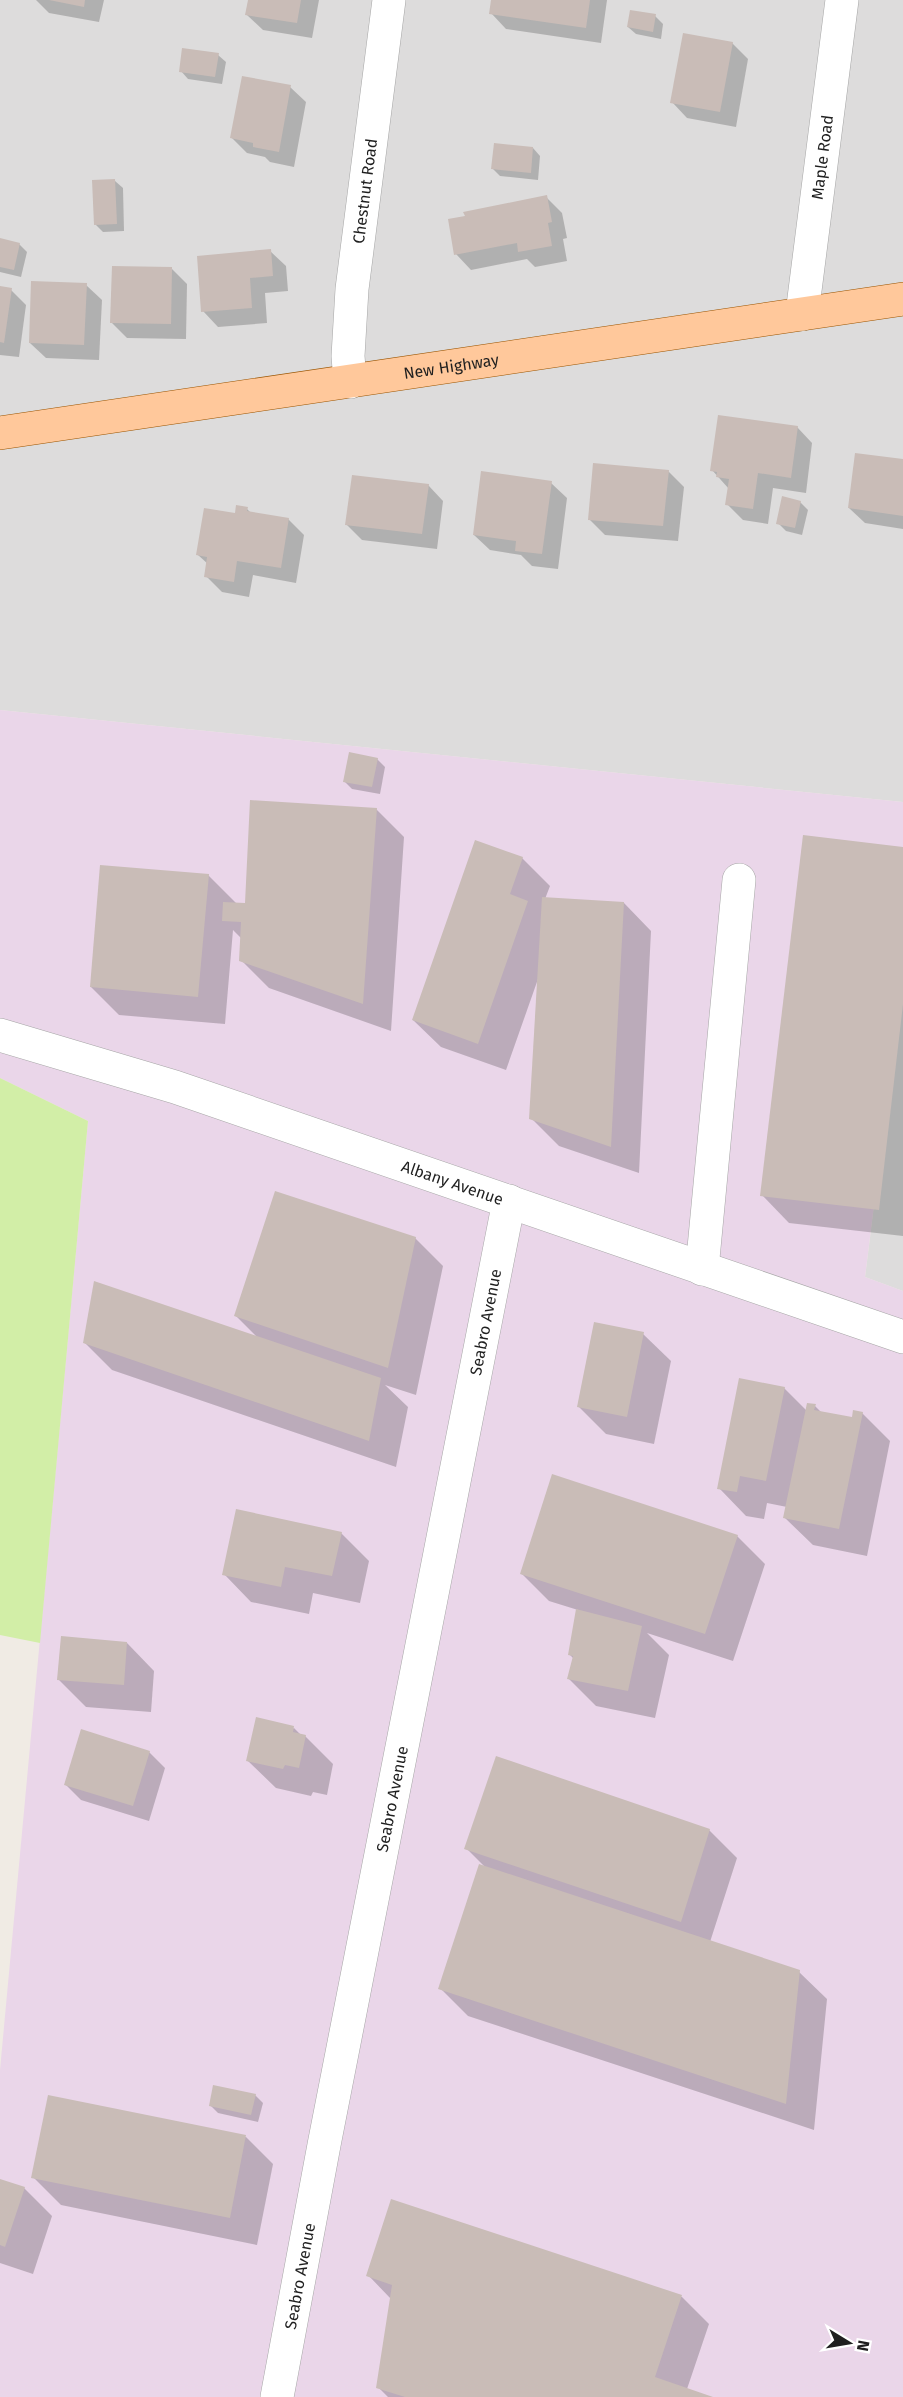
<svg xmlns="http://www.w3.org/2000/svg" width="903" height="2397" font-family="'Fira Sans',sans-serif">
	<style>
		.residential { fill: #dddcdc }
		.industrial { fill: #ead6e9 }
		.grass { fill: #d2eea7 }
		.shadow { fill: #0003 }
		.building { fill: #c9bcb7 }
		.lines { fill: none; stroke-linecap: round; stroke-linejoin: round }
		.minor-casing { stroke: #a6a6a6; stroke-width: 34 }
		.major-casing { stroke: #9a5400; stroke-width: 34 }
		.minor { stroke: #fff; stroke-width: 33 }
		.major { stroke: #ffc89b; stroke-width: 33 }
		.labels { text-anchor: middle; dominant-baseline: central; stroke-width: 4.5; stroke-linejoin: round; paint-order: stroke }
		.street-label { font-size: 16px; fill: #1f1f1f; stroke: #fff }
	</style>
	<rect width="100%" height="100%" fill="#f0ebe4"/>
	<!-- residential -->
	<g class="residential">
		<path d="M0,0H903V802L0,710Z"/>
		<path d="M903,973V1291L865,1277Z"/>
	</g>
	<!-- industrial -->
	<path class="industrial" d="M0,710L903,802V973L865,1277L903,1291V2397H0V2070L88,1121L0,1078Z"/>
	<!-- grass -->
	<path class="grass" d="M0,1078L88,1121L40,1643L0,1635Z"/>
	<!-- shadow -->
	<g class="shadow">
		<path d="M36,0H104L99,22L49,13Z"/>
		<path d="M250,0H319L312,38L263,30L247,15Z"/>
		<path d="M493,0H607L601,43L506,29L491,13Z"/>
		<path d="M655,16L663,24L661,39L636,34L628,27Z"/>
		<path d="M732,43L748,59L736,127L687,118L672,102Z"/>
		<path d="M218,55L226,62L222,84L188,79L181,71Z"/>
		<path d="M290,87L306,102L294,167L270,162L265,157L247,153L232,138Z"/>
		<path d="M533,148L540,156L538,180L500,176L492,168Z"/>
		<path d="M115,181L123,188L124,231L103,232L95,224Z"/>
		<path d="M546,197L562,213L567,238L563,239L567,261L535,267L527,259L471,270L456,254Z"/>
		<path d="M0,240L19,244L27,252L21,277L0,272Z"/>
		<path d="M270,251L286,266L288,291L265,293L267,323L218,327L203,311Z"/>
		<path d="M172,269L187,284L186,339L127,338L112,323Z"/>
		<path d="M86,285L102,300L99,360L46,358L30,343Z"/>
		<path d="M0,288L11,290L26,305L19,357L0,355Z"/>
		<path d="M797,427L812,443L806,493L773,488L768,524L743,520L727,504L729,489L712,470Z"/>
		<path d="M903,461V529L865,523L849,508Z"/>
		<path d="M668,471L684,487L678,541L605,535L589,519Z"/>
		<path d="M551,483L567,498L558,569L532,566L521,555L490,550L474,535Z"/>
		<path d="M428,485L443,501L437,549L362,540L347,525Z"/>
		<path d="M800,502L808,510L802,535L786,531L778,523Z"/>
		<path d="M247,509L251,513L288,519L304,535L296,583L253,575L249,597L222,592L206,576L208,564L198,555Z"/>
		<path d="M377,759L385,767L380,794L352,789L344,781Z"/>
		<path d="M376,809L404,837L391,1031L269,988L241,960L242,939L233,930L225,1024L119,1015L91,987L208,875L236,903L246,905Z"/>
		<path d="M903,848V1236L789,1223L762,1195Z"/>
		<path d="M522,858L550,886L545,899L624,903L651,931L639,1173L559,1146L531,1118L538,979L506,1070L441,1047L413,1020Z"/>
		<path d="M415,1238L443,1266L416,1395L385,1385L408,1407L396,1467L112,1370L84,1342L258,1338L236,1316Z"/>
		<path d="M643,1334L671,1361L654,1444L606,1434L578,1406Z"/>
		<path d="M784,1388L807,1411L815,1406L822,1413L853,1419L862,1413L890,1441L867,1556L813,1545L785,1518L787,1507L767,1503L764,1519L746,1516L719,1488Z"/>
		<path d="M341,1533L369,1561L360,1603L313,1593L309,1614L251,1602L224,1574Z"/>
		<path d="M737,1536L765,1564L733,1661L647,1633L669,1655L655,1718L596,1706L568,1678L574,1659L570,1655L578,1610L549,1601L521,1573Z"/>
		<path d="M127,1643L154,1671L151,1712L86,1707L58,1679Z"/>
		<path d="M294,1728L301,1735L305,1736L333,1764L327,1795L313,1792L311,1796L276,1788L248,1761Z"/>
		<path d="M149,1752L165,1768L149,1821L81,1800L65,1784Z"/>
		<path d="M709,1830L737,1858L710,1942L799,1972L827,1999L814,2130L468,2016L440,1988L485,1867L466,1848Z"/>
		<path d="M255,2095L263,2103L258,2122L218,2113L210,2105Z"/>
		<path d="M246,2137L273,2164L257,2245L61,2205L33,2177Z"/>
		<path d="M0,2180L24,2188L52,2216L33,2274L0,2263Z"/>
		<path d="M392,2201L682,2297L709,2324L687,2389L710,2397H388L378,2387L391,2299L368,2275Z"/>
	</g>
	<!-- building -->
	<g class="building">
		<path d="M49,0H85L84,7Z"/>
		<path d="M248,0H301L297,23L245,15Z"/>
		<path d="M491,0H590L586,28L489,14Z"/>
		<path d="M630,10L656,14L653,32L627,27Z"/>
		<path d="M683,33L733,42L720,112L670,103Z"/>
		<path d="M182,48L219,53L215,77L179,72Z"/>
		<path d="M242,76L291,85L279,152L253,147V143L230,138Z"/>
		<path d="M494,143L533,147L531,173L491,169Z"/>
		<path d="M115,179L117,224L94,225L92,180Z"/>
		<path d="M547,195L552,222L548,223L552,246L518,252L517,243L454,255L448,219L465,216L463,212Z"/>
		<path d="M0,238L20,243L14,270L0,267Z"/>
		<path d="M271,249L273,276L250,278L252,308L201,312L197,256Z"/>
		<path d="M112,266L172,267L171,324L110,323Z"/>
		<path d="M31,281L87,283L84,345L29,343Z"/>
		<path d="M0,286L12,288L4,343L0,342Z"/>
		<path d="M718,415L798,426L791,478L758,473L753,509L725,505L729,479L716,477L717,472L710,471Z"/>
		<path d="M855,453L903,459V516L848,508Z"/>
		<path d="M593,463L669,470L663,526L588,520Z"/>
		<path d="M481,471L552,481L542,554L515,551L516,541L473,535Z"/>
		<path d="M352,475L429,484L422,534L345,525Z"/>
		<path d="M782,496L801,501L795,528L776,524Z"/>
		<path d="M236,505L248,507L247,511L289,518L281,568L237,561L234,582L204,577L207,557L196,555L204,508L235,513Z"/>
		<path d="M349,752L378,758L372,787L343,782Z"/>
		<path d="M250,800L377,808L363,1004L239,961L241,922L222,921L223,902L245,903Z"/>
		<path d="M803,835L903,847V1004L879,1210L760,1196Z"/>
		<path d="M475,840L523,857L510,894L528,901L478,1044L412,1020Z"/>
		<path d="M100,865L209,874L198,997L90,987Z"/>
		<path d="M542,897L624,902L611,1147L529,1119Z"/>
		<path d="M275,1191L416,1237L388,1368L234,1316Z"/>
		<path d="M94,1281L381,1378L369,1441L83,1343Z"/>
		<path d="M594,1322L644,1332L627,1417L577,1407Z"/>
		<path d="M739,1378L785,1387L766,1481L740,1476L737,1492L717,1489Z"/>
		<path d="M807,1403L816,1404L814,1410L852,1417L853,1410L863,1412L839,1529L783,1518Z"/>
		<path d="M552,1474L738,1535L705,1634L520,1574Z"/>
		<path d="M236,1509L342,1532L332,1576L285,1567L281,1587L222,1575Z"/>
		<path d="M576,1609L642,1626L628,1691L567,1679L573,1656L568,1655Z"/>
		<path d="M61,1636L127,1642L124,1685L57,1680Z"/>
		<path d="M256,1717L294,1726L293,1732L306,1735L299,1768L285,1765L283,1769L246,1761Z"/>
		<path d="M81,1729L150,1751L133,1806L64,1785Z"/>
		<path d="M496,1756L710,1829L681,1922L464,1849Z"/>
		<path d="M479,1864L800,1970L786,2104L438,1989Z"/>
		<path d="M213,2085L256,2094L251,2115L209,2106Z"/>
		<path d="M48,2095L246,2135L230,2218L31,2178Z"/>
		<path d="M0,2179L25,2187L5,2247L0,2245Z"/>
		<path d="M391,2199L682,2295L655,2377L713,2397H405L376,2388L392,2285L366,2276Z"/>
	</g>
	<g class="lines">
		<!-- minor casing -->
		<g class="minor-casing">
			<g id="minor">
				<path id="s1" d="M802,314L842,0"/>
				<path id="s2" d="M350,382L348,356L352,289L389,0"/>
				<path id="s3" d="M0,1035L175,1087L903,1337"/>
				<path d="M702,1269L739,880"/>
				<path id="s4" d="M277,2397L324,2145L509,1201"/>
			</g>
		</g>
		<!-- major casing -->
		<g class="major-casing">
			<g id="major">
				<path id="s5" d="M0,433L903,299"/>
			</g>
		</g>
		<!-- minor -->
		<use href="#minor" class="minor"/>
		<!-- major -->
		<use href="#major" class="major"/>
	</g>
	<g class="labels">
		<!-- street labels -->
		<g class="street-label">
			<text stroke="none"><textPath href="#s1" startOffset="158">Maple Road</textPath></text>
			<text stroke="none"><textPath href="#s2" startOffset="192">Chestnut Road</textPath></text>
			<text stroke="none"><textPath href="#s5" startOffset="456">New Highway</textPath></text>
			<text stroke="none"><textPath href="#s3" startOffset="476">Albany Avenue</textPath></text>
			<text stroke="none"><textPath href="#s4" startOffset="1095">Seabro Avenue</textPath></text>
			<text stroke="none"><textPath href="#s4" startOffset="609">Seabro Avenue</textPath></text>
			<text stroke="none"><textPath href="#s4" startOffset="123">Seabro Avenue</textPath></text>
		</g>
	</g>
	<!-- north arrow -->
	<g transform="translate(849 2343) rotate(101)" stroke="#ffffff" stroke-width="4.5" paint-order="stroke">
	<path d="M0-4.5L10 22L0 15L-10 22Z" fill="#1f1f1f"/>
	<text y="-9" font-size="16" font-weight="bold" text-anchor="middle" fill="#1f1f1f">N</text>
	</g>
</svg>
